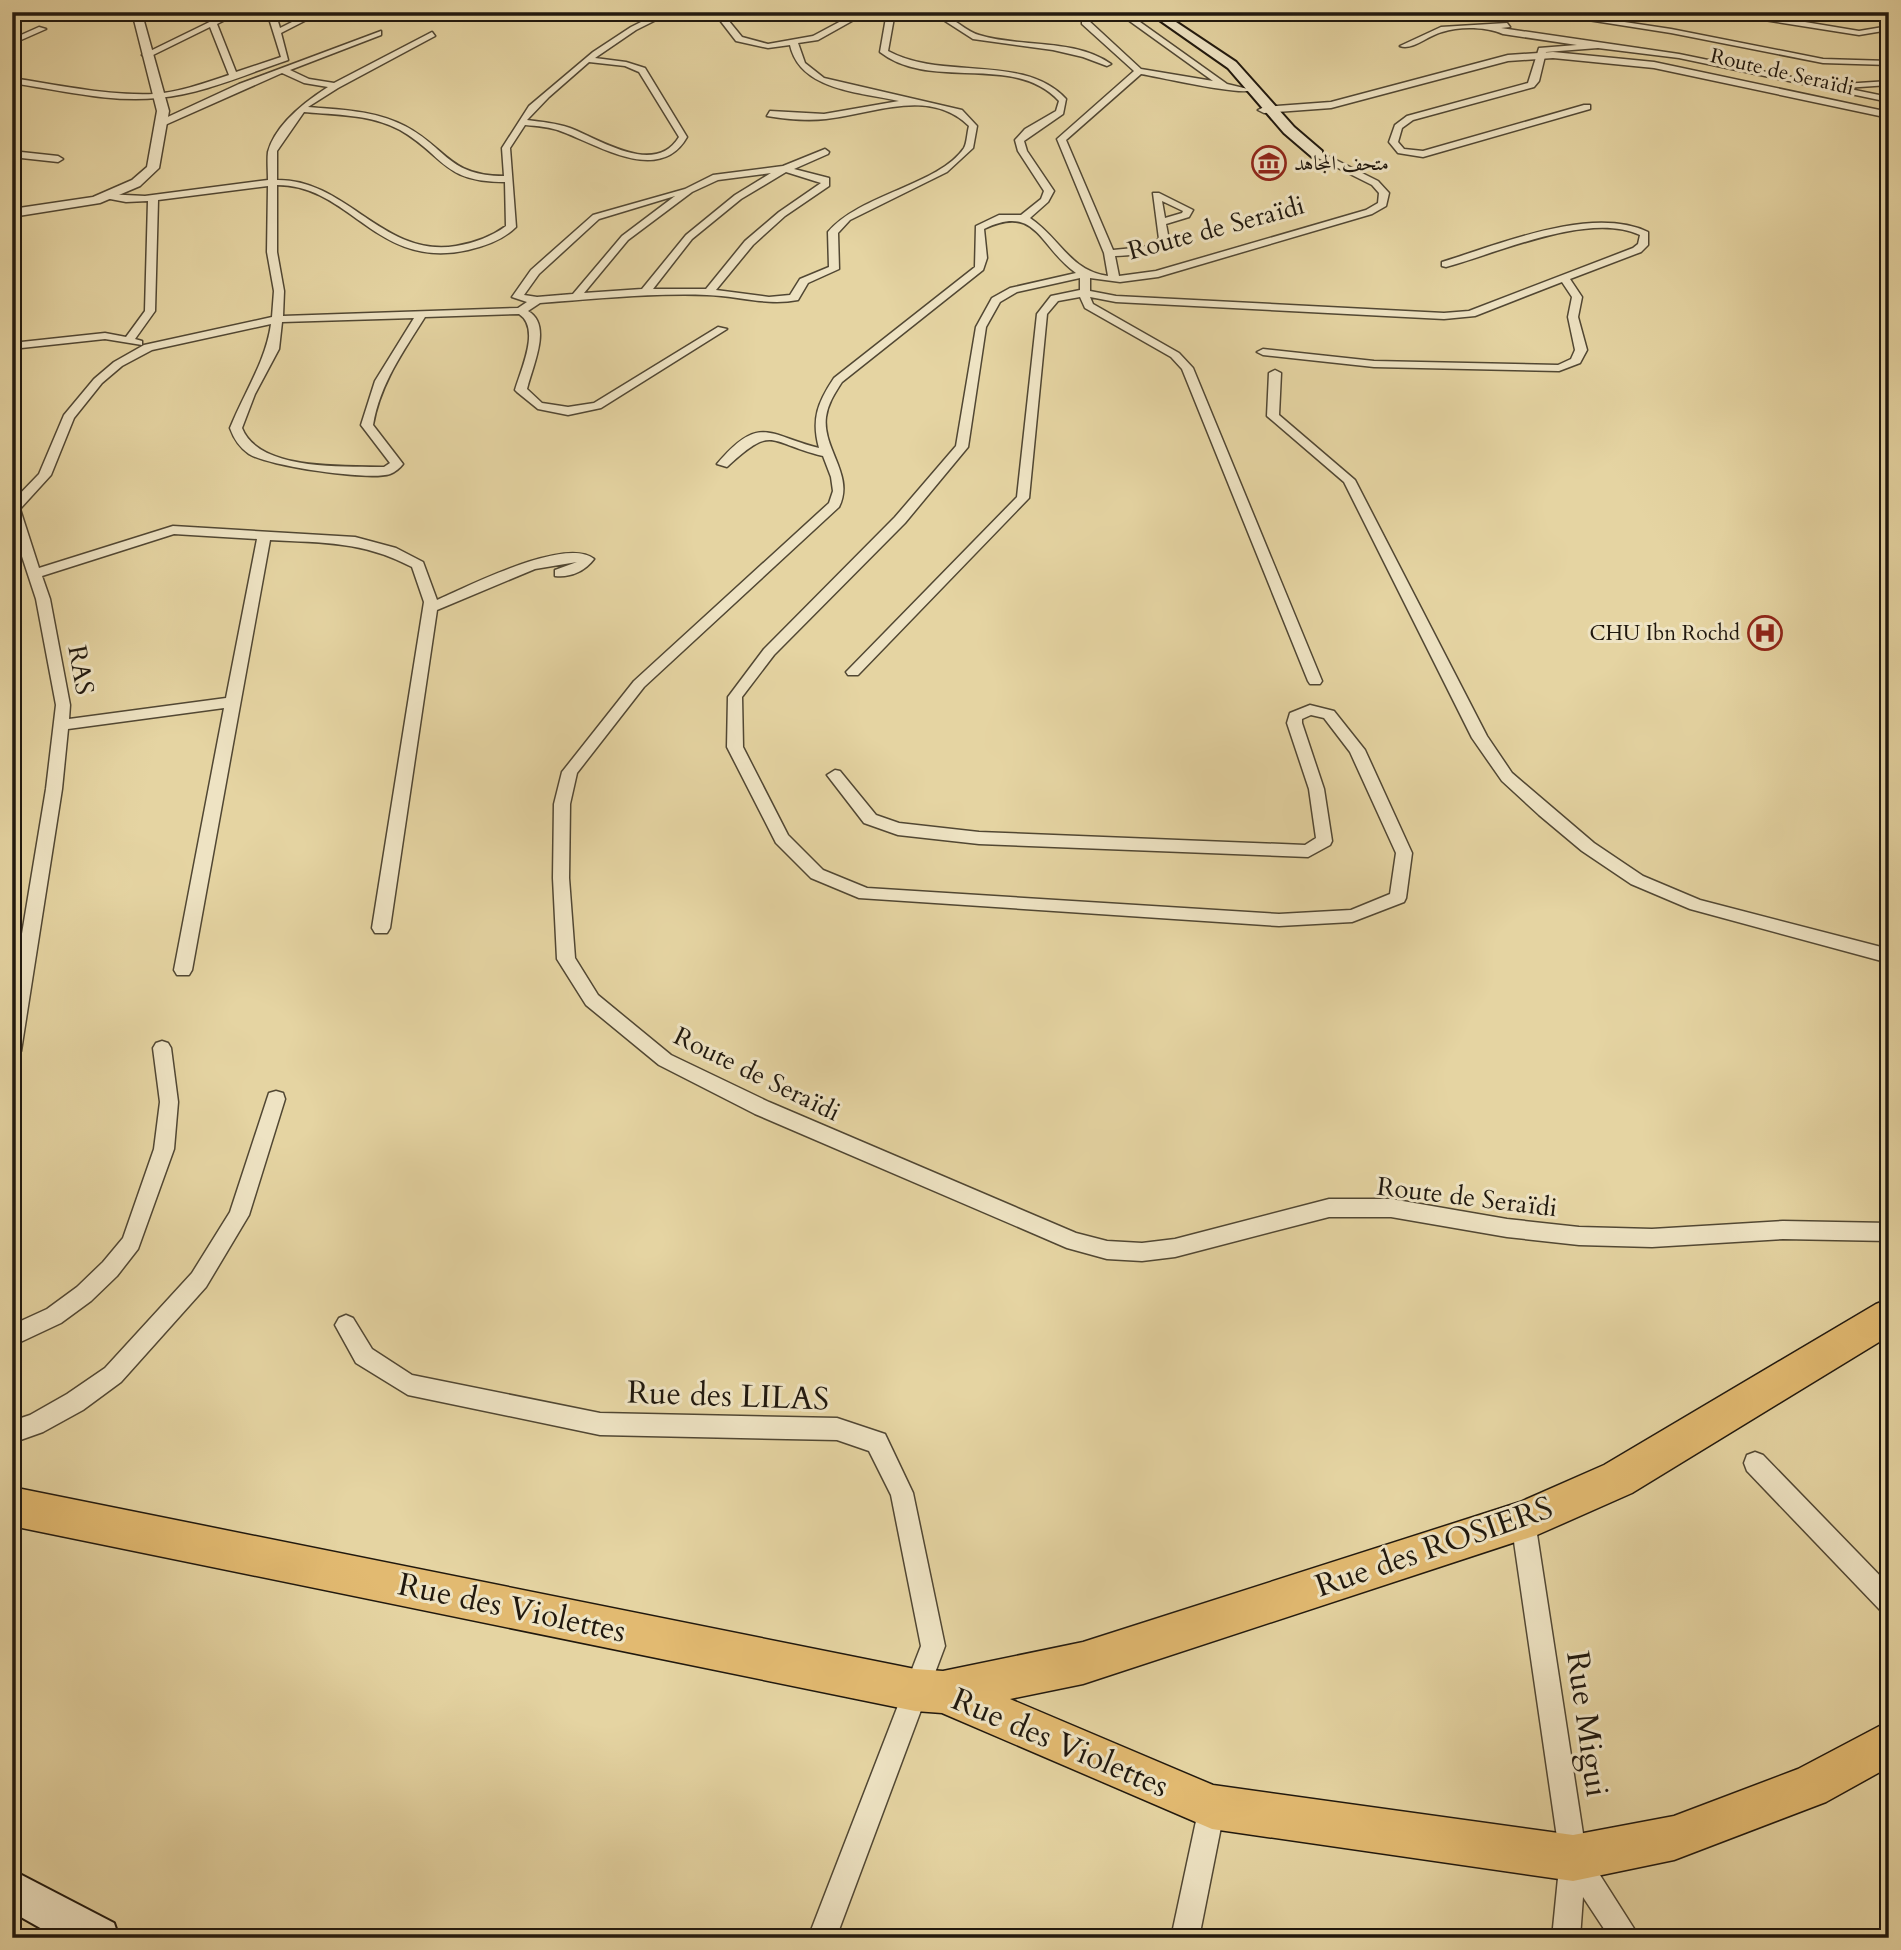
<svg xmlns="http://www.w3.org/2000/svg" width="1901" height="1950" font-family="Cardo,Amiri,serif">
	<style>
		.lines { fill: none; stroke-linecap: round; stroke-linejoin: round }
		.minor-casing { stroke: #514733; stroke-width: 3 }
		.tertiary-casing { stroke: #514733; stroke-width: 3 }
		.secondary-casing { stroke: #20180e; stroke-width: 4 }
		.primary-casing { stroke: #20180e; stroke-width: 3 }
		.minor { fill: #eee3c3; fill-rule: evenodd }
		.tertiary { fill: #eee3c3; fill-rule: evenodd }
		.secondary { fill: #eee3c3; fill-rule: evenodd }
		.primary { fill: #e2ba71; fill-rule: evenodd }
		.labels { text-anchor: middle; dominant-baseline: central; stroke-width: 6; stroke-linejoin: round; paint-order: stroke }
		.far-street-label { font-size: 21px; fill: #20180e; stroke: #eee3c3 }
		.far-poi-label { font-size: 21px; fill: #20180e; stroke: #eee3c3; text-anchor: start }
		.street-label { font-size: 26px; fill: #20180e; stroke: #eee3c3 }
		.near-street-label { font-size: 32px; fill: #20180e; stroke: #eee3c3 }
	</style>
	<rect width="100%" height="100%" fill="#e5d4a2"/>
	<filter id="stains"><feTurbulence type="fractalNoise" baseFrequency=".00286" numOctaves="4"/><feColorMatrix values="0 0 0 0 .2 0 0 0 0 .09 0 0 0 0 .02 0 0 0 .5 -.17"/></filter>
	<radialGradient id="worn" r=".72"><stop offset=".6" stop-color="#630" stop-opacity="0"/><stop offset="1" stop-color="#630" stop-opacity=".3"/></radialGradient>
	<g class="lines">
		<!-- minor casing -->
		<g class="minor-casing">
			<g id="minor">
				<path d="M135,12H148L137,16L133,14Z"/>
				<path d="M230,12H241L217,24L236,72L281,57L267,12H275L280,28L312,12H322L281,33L288,60C246,74 203,94 158,98C110,103 60,90 12,83V78C59,85 107,96 154,94C180,92 205,83 229,75L210,27L149,57L142,55Z"/>
				<path d="M661,12H672L636,30L595,58L626,62L645,68L687,137C660,185 598,145 563,132C551,127 537,126 525,125L510,148L516,227C503,240 486,246 468,250C377,271 351,185 277,185V252L284,291L283,316L518,308L527,302L512,297L531,270L593,215L685,189L713,175L783,166L825,149L829,152L828,154L794,169L829,178V186L785,216L753,245L716,290L769,297L790,295L800,279L829,267L828,232C860,194 939,185 964,148C967,143 967,133 969,126C929,87 874,114 826,119C808,121 785,119 767,116L770,111L824,114L899,101C861,92 800,91 790,45L768,48L736,41L719,19L686,12L724,15L742,37L768,44L813,36L858,12H868L818,40L798,43L805,63L824,78L962,110L977,126L973,148L947,172L850,220L838,233L839,269L808,283L798,300C767,306 738,296 707,295C651,293 595,299 540,303L528,311C553,325 532,367 527,389L542,403L568,407L594,403L718,327L727,329L601,408L568,415L538,409L517,392L515,390C521,369 541,328 519,314L425,317C403,352 380,384 373,425L403,464C400,468 395,472 390,474C370,481 268,466 249,454C239,447 234,439 230,428C244,393 266,361 271,324L152,350L122,366L102,383L74,418L51,475L20,509L39,568L173,526L355,537L396,548L423,562L437,600C467,587 566,536 594,559C585,571 570,578 555,576V570L577,562L535,569L437,610L390,928L387,933H375L372,928L424,602L412,567C362,541 324,543 270,540L192,970L189,975H177L174,970L224,708L68,729L62,789L21,1051L18,1056L12,1058V994L46,789L56,705L36,599L12,526V502L39,474L64,415L94,379L114,362L144,345L272,317L274,291L267,252L268,186L158,200L155,311L135,339L142,341V345L105,339L12,349V343L105,333L126,337L145,311L148,201L126,202L105,198V194L145,196L268,180C268,171 267,160 268,152C275,125 306,101 328,87L304,83L282,73L165,125H159V121L239,84L381,31V35L290,70L309,79L334,83L432,32L435,36L338,88L308,107C341,110 374,110 405,126C447,148 448,176 504,176L502,148L529,106L593,52L631,27ZM589,62L625,66L639,72L679,137C655,177 599,139 570,128C556,123 542,122 527,120L549,97ZM304,112C336,115 370,114 400,130C445,156 442,182 505,182L506,226C491,237 474,243 456,246C383,258 347,179 277,180V151ZM786,172L821,183L779,212L745,241L706,289H653L692,239L741,199ZM771,173L735,195L686,235L642,289L584,293L628,240L692,192L718,180ZM675,196L622,236L573,294L537,297L524,295L539,274L599,219ZM414,318L375,381L361,425L390,463L384,467C344,466 259,471 242,428L255,394L279,349L282,322ZM174,534L257,539L226,698L69,719L70,705L50,599L42,576Z"/>
				<path d="M887,12H895L888,51C943,81 1023,53 1066,99L1063,114L1024,141L1027,151L1054,191L1048,202L1030,218C1059,237 1070,271 1108,276L1104,253L1057,139L1134,71L1082,24V20H1088L1141,69L1213,81L1117,12H1126L1227,84L1252,90C1241,96 1159,77 1141,74L1066,140L1113,250L1144,247L1159,239L1153,193H1159L1193,210L1189,217L1166,224L1169,240C1155,255 1134,255 1115,256L1119,276L1156,271L1366,210L1378,203L1379,193L1372,185L1314,156V152H1320L1378,181L1389,193L1386,206L1372,214L1158,277L1120,282L1090,278V291L1116,296L1444,313L1469,311L1633,248L1638,244L1640,235C1589,211 1498,253 1446,267L1442,266V262C1500,244 1592,205 1648,232V245L1641,252L1570,279L1582,297L1578,317L1587,350L1580,363L1559,371L1374,367L1263,355L1257,352L1263,349L1374,361L1558,365L1571,359L1575,350L1568,317L1572,297L1562,282L1475,316L1444,319L1116,302L1090,297L1093,304L1179,353L1193,368L1322,681L1320,684H1310L1308,681L1182,369L1171,357L1085,308L1080,297L1058,301L1047,314L1029,498L858,675H848L846,672L1017,497L1037,314L1051,296L1080,290V278L1017,292L1000,302L986,327L968,447L905,523L774,655L742,697L743,747L788,835L823,870L867,888L1279,914L1351,910L1390,894L1396,853L1350,752L1324,718L1311,715L1302,719V723L1324,789L1332,841L1330,845L1308,857L979,844L898,835L864,823L827,775L835,770L840,771L876,815L899,823L979,832L1305,845L1316,838L1309,789L1287,723L1290,713L1310,705L1334,711L1365,750L1412,853L1406,898L1404,902L1352,922L1279,926L859,898L811,878L776,843L727,747L728,697L764,649L895,517L956,446L976,327L992,298L1010,288L1076,273C1039,247 1037,203 984,229L987,258L983,270L842,382C835,393 828,403 826,417C822,449 855,475 839,507L644,687L577,773L570,804L569,878L575,958L598,995L671,1055L769,1102L1076,1233L1107,1241L1142,1243L1175,1239L1329,1199H1391L1507,1219L1579,1227L1652,1229L1783,1221L1889,1223V1241L1783,1239L1652,1247L1579,1245L1507,1237L1391,1217H1329L1175,1257L1142,1261L1107,1259L1067,1248L755,1114L659,1065L586,1005L557,959L553,878L554,804L562,772L634,681L829,503L833,491L831,477L823,456C768,443 774,423 727,467L717,464C760,413 769,436 819,448C811,419 818,402 834,378L975,267L976,226L999,215H1021L1041,199L1044,191L1018,151L1015,140L1025,129L1056,111L1059,101C1014,52 931,92 880,52ZM1162,201L1183,211L1182,213L1165,218Z"/>
				<path d="M931,12C950,12 962,30 979,35C1021,48 1074,38 1111,64L1107,66L1083,57L1053,50L973,39Z"/>
				<path d="M1280,12H1322L1318,14Z"/>
				<path d="M1537,12H1558L1671,29L1823,59L1889,61V65L1823,63L1671,33Z"/>
				<path d="M1690,12H1745L1859,31L1889,26V30L1859,35L1739,16Z"/>
				<path d="M1883,12H1889V16Z"/>
				<path d="M1507,23L1510,27L1501,28L1679,54L1840,87L1843,84L1889,81V85L1845,88L1889,97V102L1679,58L1598,48L1546,52L1539,81L1534,87L1413,120L1402,128L1398,142L1404,149L1423,151L1584,105H1590V109L1423,157L1398,153L1389,142L1395,125L1407,116L1528,83L1539,48L1577,45L1503,34C1486,27 1461,26 1442,32C1429,35 1412,51 1400,46L1441,27Z"/>
				<path d="M39,27L46,29L12,44V39Z"/>
				<path d="M12,151L58,156L63,159L58,162L12,157Z"/>
				<path d="M1275,370L1281,373L1279,415L1355,480L1487,736L1512,773L1594,843L1643,876L1700,900L1889,949V963L1690,909L1631,884L1582,851L1539,815L1502,781L1472,738L1344,482L1267,416L1269,373Z"/>
				<path d="M162,1041L168,1043L171,1048L178,1102L174,1149L138,1249L117,1276L91,1301L61,1323L12,1346V1325L47,1309L77,1287L103,1262L123,1238L154,1149L160,1102L153,1048L156,1043Z"/>
				<path d="M276,1091L283,1093L285,1099L249,1215L206,1287L121,1382L83,1410L43,1432L12,1443V1421L30,1415L67,1394L105,1368L192,1273L230,1212L267,1099L269,1093Z"/>
				<path d="M346,1315L353,1318L372,1349L412,1375L600,1413L837,1418L885,1434L913,1493L945,1646L836,1938H808L921,1646L891,1495L869,1451L837,1440L600,1435L408,1395L356,1363L335,1325L339,1318Z"/>
				<path d="M1755,1452L1763,1455L1889,1585V1615L1881,1611L1747,1471L1744,1463L1747,1455Z"/>
				<path d="M1523,1509L1531,1513L1535,1521L1586,1853L1640,1938H1610L1583,1897L1580,1938H1552L1560,1858L1511,1521L1515,1513Z"/>
				<path d="M1212,1794L1221,1798L1225,1807L1199,1938H1171L1199,1807L1203,1798Z"/>
			</g>
		</g>
		<!-- tertiary casing -->
		<g class="tertiary-casing">
			<g id="tertiary">
				<path d="M127,12L142,14L169,111L159,168L140,186L100,203L12,217V209L93,197L132,180L147,167L157,111L133,16Z"/>
				<path d="M1553,52L1654,62L1889,112V118L1654,68L1553,58L1508,61L1331,108L1264,113L1258,110L1264,107L1331,102L1508,55Z"/>
			</g>
		</g>
		<!-- secondary casing -->
		<g class="secondary-casing">
			<g id="secondary">
				<path d="M1148,12H1161L1236,62L1294,127L1322,151V157H1312L1284,133L1228,68Z"/>
				<path d="M12,1870L114,1923L119,1938H58L12,1912Z"/>
			</g>
		</g>
		<!-- primary casing -->
		<g class="primary-casing">
			<path id="primary" d="M1889,1299V1336L1632,1493L1537,1535L1083,1684L1010,1699L1213,1785L1573,1835L1674,1816L1798,1769L1889,1721V1767L1826,1802L1674,1860L1573,1881L1212,1829L942,1713L915,1711L12,1526V1487L915,1669L943,1671L1083,1642L1520,1502L1604,1465L1876,1304Z"/>
		</g>
		<!-- minor -->
		<use href="#minor" class="minor"/>
		<!-- tertiary -->
		<use href="#tertiary" class="tertiary"/>
		<!-- secondary -->
		<use href="#secondary" class="secondary"/>
		<!-- primary -->
		<use href="#primary" class="primary"/>
	</g>
	<!-- icons -->
	<defs>
		<g id="museum-ring" transform="scale(1.75)"><circle r="9.5" fill="#eee3c3" stroke="#8f2418" stroke-width="1.5"/><path d="M0-6L6-3V-2H-6V-3ZM-5-1h2V3h-2ZM-1-1h2V3h-2ZM3-1h2V3H3ZM-6 4H6V6H-6Z" fill="#8f2418"/></g>
		<g id="hospital-ring" transform="scale(1.75)"><circle r="9.5" fill="#eee3c3" stroke="#8f2418" stroke-width="1.5"/><path d="M-5-5h3v3.5h4V-5h3V5h-3V1.5h-4V5h-3Z" fill="#8f2418"/></g>
	</defs>
	<g fill-rule="evenodd">
		<use href="#museum-ring" x="1269" y="163"/>
		<use href="#hospital-ring" x="1765" y="633"/>
	</g>
	<g class="labels">
		<!-- far-street labels -->
		<g class="far-street-label">
			<text transform="translate(1782 72) rotate(13)">Route de Seraïdi</text>
		</g>
		<!-- far-poi labels -->
		<g class="far-poi-label">
			<text x="1294" y="163">متحف المجاهد</text>
			<text x="1740" y="633" text-anchor="end">CHU Ibn Rochd</text>
		</g>
		<!-- street labels -->
		<g class="street-label">
			<text transform="translate(1216 228) rotate(-15)">Route de Seraïdi</text>
			<text transform="translate(81 670) rotate(80)">RAS</text>
			<text transform="translate(757 1074) rotate(26)">Route de Seraïdi</text>
			<text transform="translate(1467 1197) rotate(7)">Route de Seraïdi</text>
		</g>
		<!-- near-street labels -->
		<g class="near-street-label">
			<text transform="translate(728 1396) rotate(2)">Rue des LILAS</text>
			<text transform="translate(1434 1547) rotate(-19)">Rue des ROSIERS</text>
			<text transform="translate(512 1608) rotate(12)">Rue des Violettes</text>
			<text transform="translate(1587 1724) rotate(82)">Rue Migui</text>
			<text transform="translate(1060 1743) rotate(23)">Rue des Violettes</text>
		</g>
	</g>
	<!-- margin -->
	<rect width="1901" height="1950" fill="none" stroke="#e5d4a2" stroke-width="42"/>
	<rect x="14" y="14" width="1873" height="1922" fill="none" stroke="#20180e" stroke-width="3.5"/>
	<rect x="21" y="21" width="1859" height="1908" fill="none" stroke="#20180e" stroke-width="2"/>
	<rect width="100%" height="100%" filter="url(#stains)"/>
	<rect width="100%" height="100%" fill="url(#worn)"/>
</svg>
